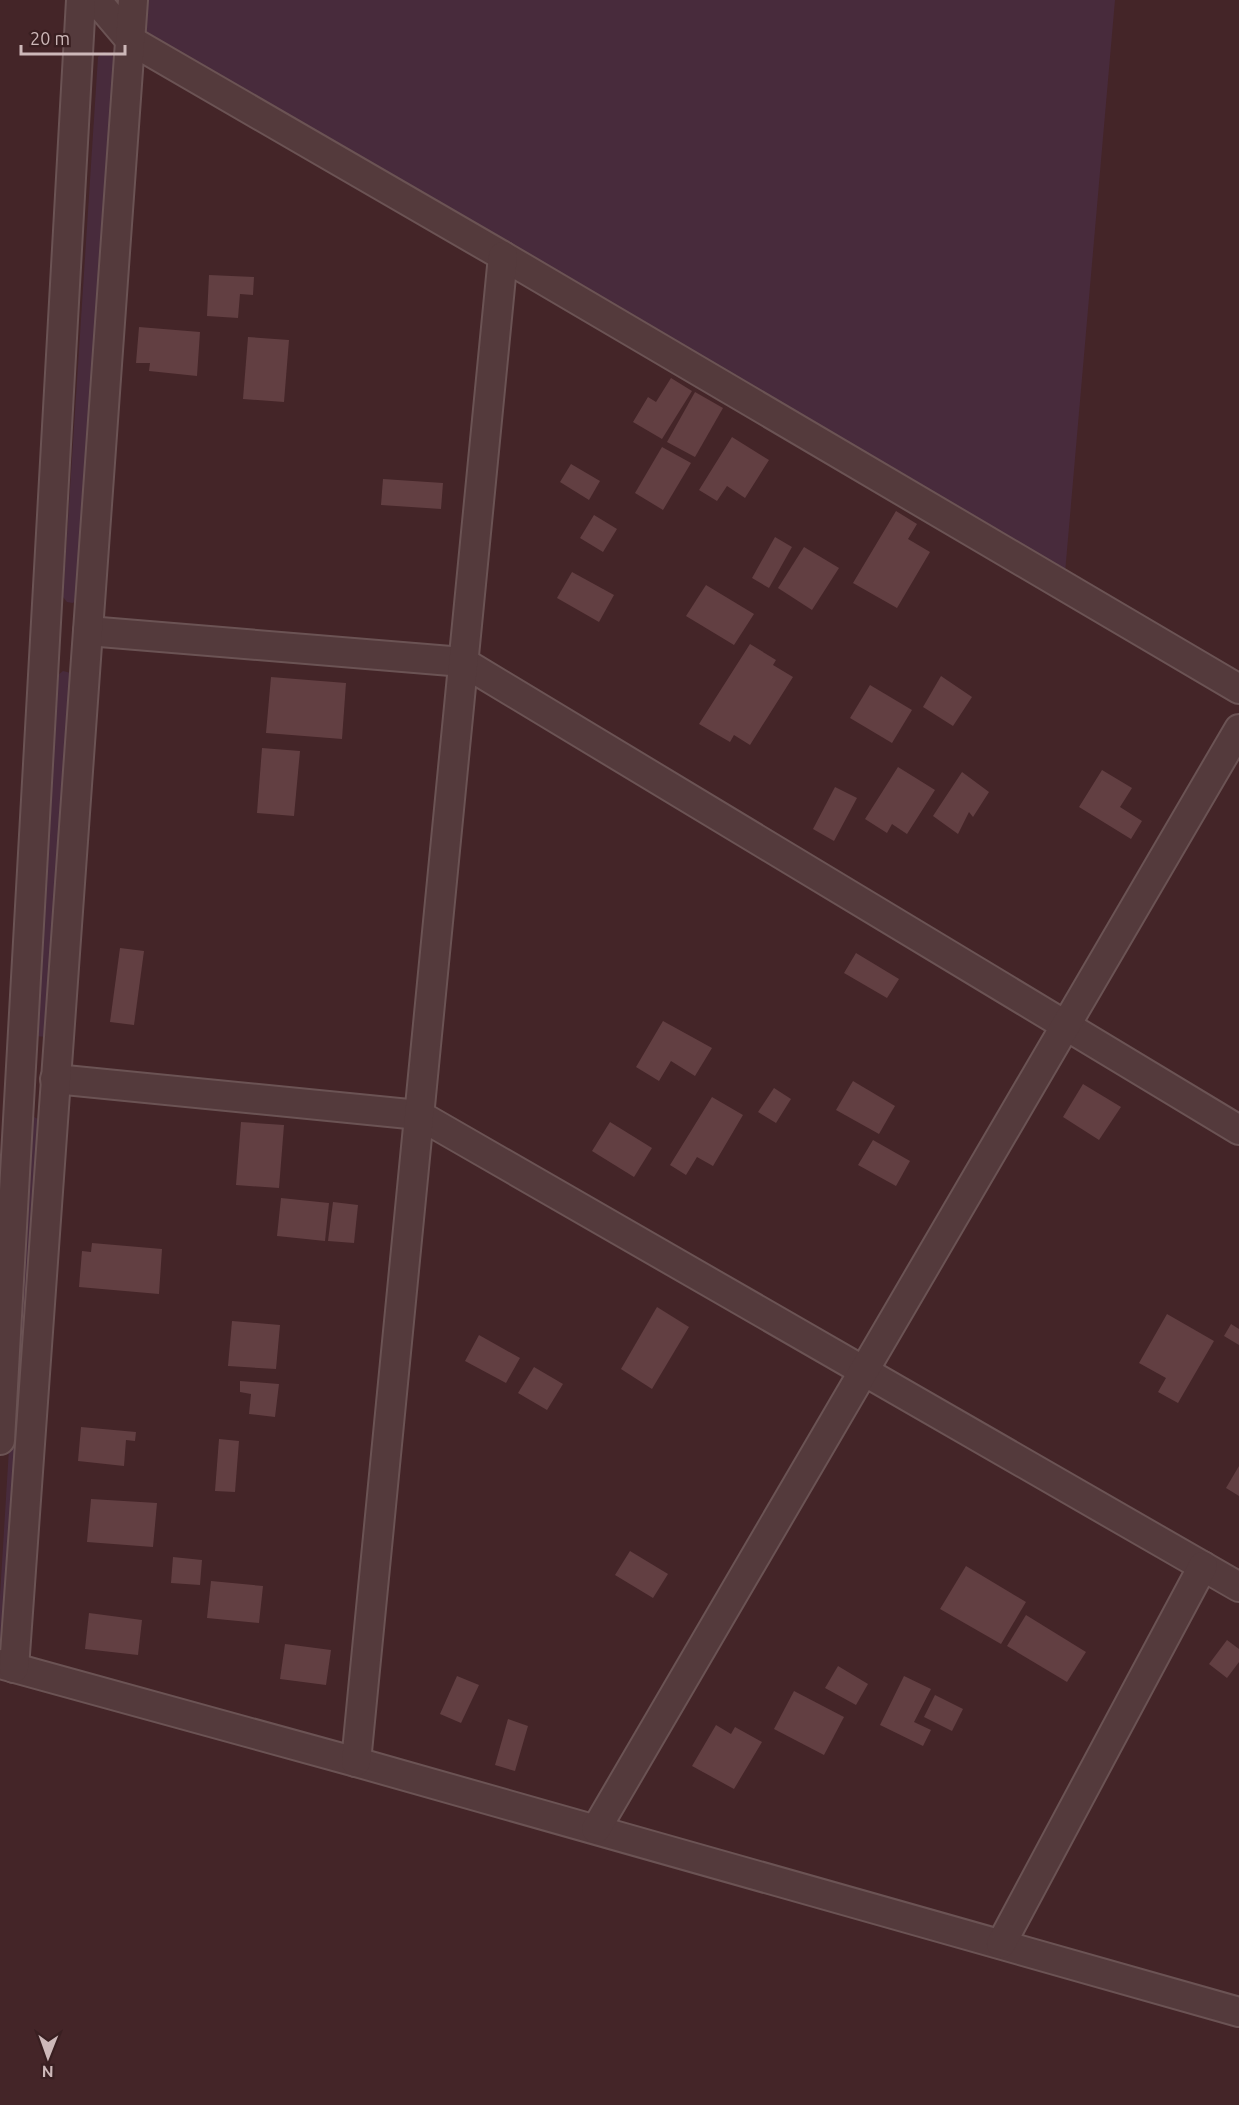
<svg xmlns="http://www.w3.org/2000/svg" width="1239" height="2105" font-family="Ubuntu,sans-serif">
	<style>
		.green { fill: #482b3c }
		.building { fill: #623f42 }
		.lines { fill: none; stroke-linecap: round; stroke-linejoin: round }
		.minor-casing { stroke: #6b5354; stroke-width: 32 }
		.minor { stroke: #543a3c; stroke-width: 28 }
	</style>
	<rect width="100%" height="100%" fill="#442528"/>
	<!-- green -->
	<g class="green">
		<path d="M142,0H1115L1065,573L149,39L143,30Z"/>
		<path d="M104,52L112,55L114,59L78,598L73,603L67,602L63,597L98,57Z"/>
		<path d="M63,671L71,673L46,1037L36,1036L35,1033L58,675Z"/>
		<path d="M34,1117L40,1120L2,1649H0V1596L29,1121Z"/>
	</g>
	<!-- building -->
	<g class="building">
		<path d="M209,275L254,277L253,295L240,294L238,318L207,316Z"/>
		<path d="M139,327L200,332L197,376L149,371L150,363H136Z"/>
		<path d="M248,337L289,340L284,402L243,399Z"/>
		<path d="M671,378L692,391L662,439L633,422L648,397L656,402Z"/>
		<path d="M695,392L723,408L695,457L667,442Z"/>
		<path d="M732,437L769,460L745,498L727,486L717,501L699,490Z"/>
		<path d="M662,447L691,463L663,510L635,493Z"/>
		<path d="M571,464L600,481L589,500L560,482Z"/>
		<path d="M383,479L443,483L441,509L381,505Z"/>
		<path d="M896,511L917,524L908,539L930,552L897,608L853,583Z"/>
		<path d="M594,515L617,529L603,552L580,538Z"/>
		<path d="M775,537L792,547L769,588L752,578Z"/>
		<path d="M804,547L839,568L812,610L778,588Z"/>
		<path d="M572,572L614,595L599,622L557,598Z"/>
		<path d="M706,585L754,614L734,645L686,616Z"/>
		<path d="M750,644L776,660L773,665L793,677L750,745L734,735L730,742L699,724Z"/>
		<path d="M941,676L972,697L953,726L923,707Z"/>
		<path d="M271,677L346,683L342,739L266,733Z"/>
		<path d="M870,685L912,710L892,743L850,718Z"/>
		<path d="M262,748L300,751L294,816L257,813Z"/>
		<path d="M898,767L935,790L907,834L892,824L887,833L865,819Z"/>
		<path d="M1102,770L1132,788L1120,807L1142,821L1131,839L1079,807Z"/>
		<path d="M962,772L989,792L973,817L969,812L958,834L933,816Z"/>
		<path d="M835,787L857,798L834,841L813,829Z"/>
		<path d="M120,948L144,951L134,1025L110,1022Z"/>
		<path d="M856,953L899,979L887,998L844,973Z"/>
		<path d="M663,1021L712,1048L695,1076L671,1061L659,1081L636,1067Z"/>
		<path d="M853,1081L895,1106L879,1134L836,1110Z"/>
		<path d="M1083,1084L1121,1107L1099,1140L1063,1117Z"/>
		<path d="M774,1088L791,1099L776,1123L758,1112Z"/>
		<path d="M712,1097L743,1115L713,1166L697,1157L686,1175L670,1165Z"/>
		<path d="M241,1122L284,1125L279,1188L236,1185Z"/>
		<path d="M610,1122L652,1148L634,1177L592,1151Z"/>
		<path d="M873,1140L910,1161L896,1186L858,1165Z"/>
		<path d="M281,1198L329,1203L325,1241L277,1236Z"/>
		<path d="M333,1202L358,1205L354,1243L328,1241Z"/>
		<path d="M92,1243L162,1249L159,1294L79,1287L82,1251L91,1252Z"/>
		<path d="M657,1307L689,1327L652,1389L621,1369Z"/>
		<path d="M1167,1314L1214,1341L1178,1403L1158,1392L1166,1378L1139,1363Z"/>
		<path d="M232,1321L280,1325L276,1369L228,1366Z"/>
		<path d="M1231,1324L1239,1329V1345L1224,1336Z"/>
		<path d="M479,1335L520,1358L506,1383L465,1361Z"/>
		<path d="M534,1367L563,1384L547,1410L518,1393Z"/>
		<path d="M240,1381L279,1384L275,1417L249,1414L251,1394L240,1392Z"/>
		<path d="M81,1427L136,1432L135,1441L126,1440L124,1466L78,1461Z"/>
		<path d="M219,1439L239,1441L235,1492L215,1491Z"/>
		<path d="M1239,1466V1496L1226,1488Z"/>
		<path d="M91,1499L157,1503L153,1547L87,1542Z"/>
		<path d="M630,1551L668,1574L653,1598L615,1575Z"/>
		<path d="M173,1557L202,1560L200,1585L171,1583Z"/>
		<path d="M966,1566L1026,1602L1001,1644L940,1609Z"/>
		<path d="M211,1581L263,1586L259,1623L207,1618Z"/>
		<path d="M89,1613L142,1620L138,1655L85,1649Z"/>
		<path d="M1026,1615L1086,1652L1067,1682L1007,1646Z"/>
		<path d="M1227,1640L1239,1649V1662L1227,1678L1209,1664Z"/>
		<path d="M285,1644L331,1650L326,1685L280,1679Z"/>
		<path d="M838,1666L868,1684L856,1705L825,1688Z"/>
		<path d="M457,1676L479,1685L461,1723L440,1714Z"/>
		<path d="M904,1676L931,1689L914,1722L931,1730L923,1746L880,1725Z"/>
		<path d="M794,1691L844,1717L824,1755L774,1729Z"/>
		<path d="M935,1695L963,1709L952,1731L924,1717Z"/>
		<path d="M508,1719L528,1726L515,1771L495,1765Z"/>
		<path d="M716,1725L731,1734L735,1727L762,1742L734,1789L692,1766Z"/>
	</g>
	<g class="lines">
		<!-- minor casing -->
		<g class="minor-casing">
			<g id="minor">
				<path d="M96,0L130,40L503,256L1239,689"/>
				<path d="M88,631L463,662L1239,1130"/>
				<path d="M55,1079L419,1115L1239,1587"/>
				<path d="M0,1440L81,0"/>
				<path d="M0,1664L356,1762L1239,2012"/>
				<path d="M14,1668L133,0"/>
				<path d="M356,1762L503,256"/>
				<path d="M596,1829L1239,729"/>
				<path d="M1001,1944L1203,1566"/>
			</g>
		</g>
		<!-- minor -->
		<use href="#minor" class="minor"/>
	</g>
	<!-- north arrow -->
	<g transform="translate(48 2057) rotate(181)" stroke="#391f21" stroke-width="4.5" paint-order="stroke">
	<path d="M0-4.5L10 22L0 15L-10 22Z" fill="#cdb8b9"/>
	<text y="-9" font-size="16" font-weight="bold" text-anchor="middle" fill="#cdb8b9">N</text>
	</g>
	<!-- scale -->
	<path d="M21 45v9h104v-9" fill="none" stroke="#cdb8b9" stroke-width="3"/>
	<text x="30" y="45" font-size="18" fill="#cdb8b9" stroke="#391f21" stroke-width="4.5" paint-order="stroke">20 m</text>
</svg>
